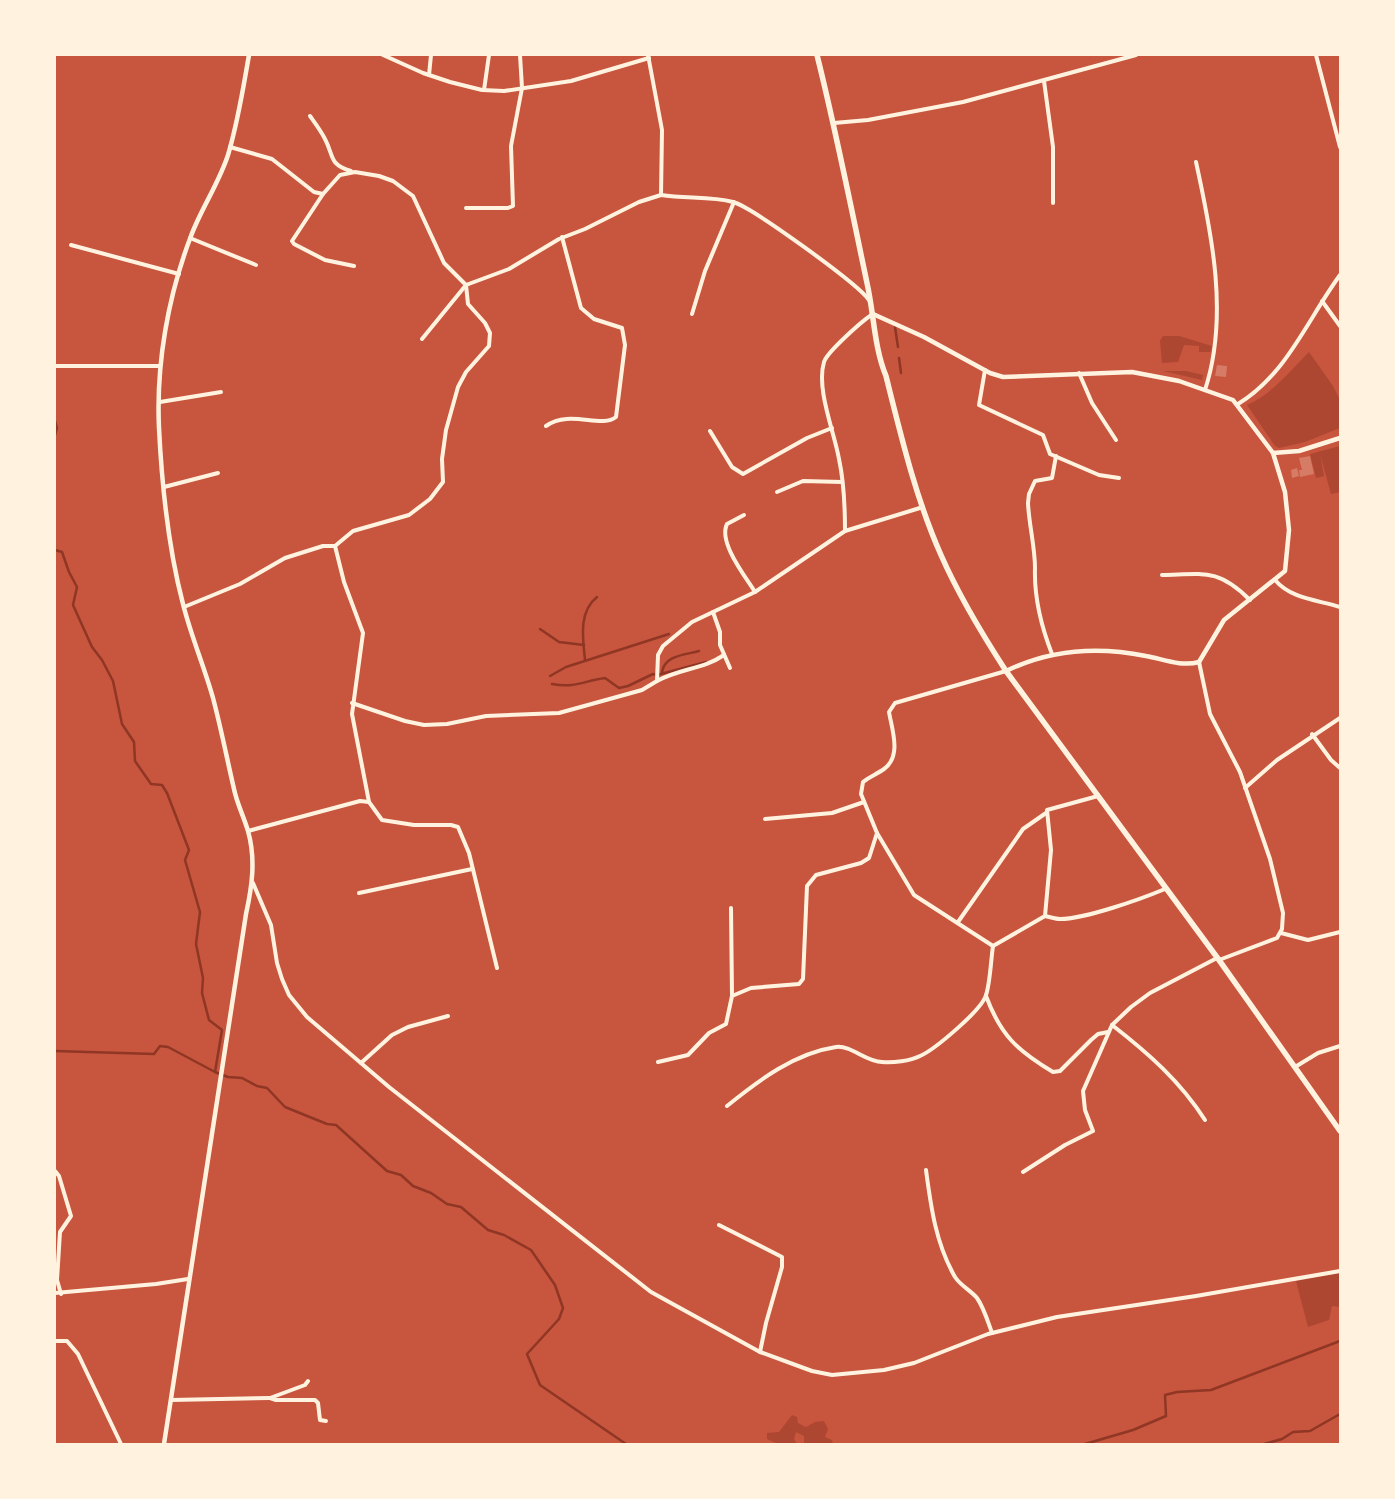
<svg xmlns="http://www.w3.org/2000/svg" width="1395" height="1499" font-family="'Open Sans',sans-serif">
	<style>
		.green { fill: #ae4732 }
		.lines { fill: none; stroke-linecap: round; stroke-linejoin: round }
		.stream { stroke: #8f3625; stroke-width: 2.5 }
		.building { fill: #d67c66 }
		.minor { stroke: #fff3e0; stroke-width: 4 }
		.tertiary { stroke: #fff3e0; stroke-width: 4.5 }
		.primary { stroke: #fff3e0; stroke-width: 5.5 }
	</style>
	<rect width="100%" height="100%" fill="#c8553d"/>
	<!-- green -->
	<g class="green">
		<path d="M1163,336H1179L1212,346L1210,352H1199V346L1184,345L1178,362L1162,363L1160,341Z"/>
		<path d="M1309,352L1333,386L1340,400V428L1305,442L1279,448L1275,446L1247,405C1272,394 1290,371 1309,352Z"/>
		<path d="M1163,371H1186L1203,375L1202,380Z"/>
		<path d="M1340,446V492L1331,494L1320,454L1324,476L1316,478L1310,454Z"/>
		<path d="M1340,1273V1307L1332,1306L1329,1320L1308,1327L1296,1281Z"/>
		<path d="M792,1415L797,1417L798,1423L806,1427L815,1422L824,1421L828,1429L825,1437L832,1440L833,1444H804V1436L796,1432L794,1439L797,1444H778L767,1439V1433L779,1432Z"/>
	</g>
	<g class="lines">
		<!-- stream -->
		<g class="stream">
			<path d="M895,327L898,347"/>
			<path d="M899,358L901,373"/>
			<path d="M55,421L57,428L55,435"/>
			<path d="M55,550L62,552L69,572L77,587L73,605L92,647L102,660L113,681L122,724L134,742L135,761L151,784L162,785L167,793L189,850L185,860L200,912L196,944L203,978L202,993L209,1020L222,1030L215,1072"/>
			<path d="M540,629L559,642L584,645"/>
			<path d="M585,660C583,639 578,612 597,597"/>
			<path d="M662,672C665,655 685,655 699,651"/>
			<path d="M550,676L566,667L669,634"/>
			<path d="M552,684C576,688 583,681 605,678L619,688L628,686L653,674L657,675L706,662"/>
			<path d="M55,1051L154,1054L160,1046L168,1047L215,1072L228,1077L242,1078L257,1086L267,1088L285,1107L327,1124L336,1125L387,1171L401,1175L413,1186L431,1193L447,1204L461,1207L488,1230L504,1235L531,1250L555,1285L563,1308L559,1319L527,1354L540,1385L626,1444"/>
			<path d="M1085,1444L1133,1430L1166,1416L1165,1395L1177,1392L1211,1390L1340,1341"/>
			<path d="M1264,1444L1282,1439L1293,1432L1310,1431L1340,1414"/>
		</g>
	</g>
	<!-- building -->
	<g class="building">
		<path d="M1217,365L1227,366L1226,377L1215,376Z"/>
		<path d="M1310,456L1314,474L1300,477L1299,470H1302L1299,458Z"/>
		<path d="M1297,468L1299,476L1292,478L1291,470Z"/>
	</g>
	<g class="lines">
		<!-- minor -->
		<g class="minor">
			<path d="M383,55L423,73L450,82L482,90L504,91L571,81L649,58"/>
			<path d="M1316,55L1340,147"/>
			<path d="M429,75L431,55"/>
			<path d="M1044,81L1053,147V203"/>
			<path d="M484,90L489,55"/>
			<path d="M310,116C315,123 321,131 325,139C334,156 329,165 351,171"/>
			<path d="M834,123L868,120L963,102L1136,55"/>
			<path d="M1196,162C1212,235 1229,317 1205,390"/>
			<path d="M323,194L292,241L294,244L325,260L354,266"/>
			<path d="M661,195C685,199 710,196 733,202C752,207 858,284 869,300"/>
			<path d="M466,208H508L513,206L511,146L522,88L520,55"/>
			<path d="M190,238L256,265"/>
			<path d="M71,245L179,274"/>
			<path d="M1322,301L1340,326"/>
			<path d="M692,314L705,271L734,202"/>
			<path d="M422,339L466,285L509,269L559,239L585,229L639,202L661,195L662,130L648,55"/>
			<path d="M55,366H160"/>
			<path d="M985,370L979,405L1043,435L1050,454L1099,475L1119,478"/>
			<path d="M1079,373L1092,403L1116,440"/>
			<path d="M160,402L221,392"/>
			<path d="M1238,404C1287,374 1307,320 1340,275"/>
			<path d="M546,426C570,409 601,429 616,417L625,345L622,328L594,319L581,308L562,237"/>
			<path d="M710,431L732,467L743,474L807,438L832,428"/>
			<path d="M164,487L218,473"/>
			<path d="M777,492L803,481L842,482"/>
			<path d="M744,515L727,524C718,542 745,576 755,592"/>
			<path d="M845,531C845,507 844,482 839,459C834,431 816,389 824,362C827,352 863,320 873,314"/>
			<path d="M335,546L344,582L363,633L352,714L369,802"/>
			<path d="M1162,575C1204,574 1218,568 1250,600"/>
			<path d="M1275,580C1291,599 1318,600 1340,607"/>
			<path d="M184,607L240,584L285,558L323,546H335L353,531L409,515L430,499L443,482L442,459L446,430L458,387L466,372L489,346L490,333L485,323L468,304L466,285L444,263L413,196L393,181L379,176L355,172L340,175L323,194L314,192L272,159L230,147"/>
			<path d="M713,612L720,632V645L730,668"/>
			<path d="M1052,654C1041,626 1034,598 1035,568C1035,547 1029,525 1028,503L1029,494L1035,481L1052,478L1056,456"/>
			<path d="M1199,662L1210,714L1240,772L1270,859L1283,913L1282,929L1277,938L1219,960"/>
			<path d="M657,681C678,669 704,669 724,655"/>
			<path d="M352,703L405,721L424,725L447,724L486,716L559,713L642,690L657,681L658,655L663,646L692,622L755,592L845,531L923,507"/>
			<path d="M1312,734L1331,760L1340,768"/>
			<path d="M1245,788L1277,760L1340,718"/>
			<path d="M765,819L832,813L864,802"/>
			<path d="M248,831L360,801L369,802L382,820L414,825H451L458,827L469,853L497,968"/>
			<path d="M253,883L271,925L277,963L282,979L289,995L307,1017L389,1087L651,1292L760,1352L812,1371L832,1375L884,1370L914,1363L988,1334L1057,1317L1196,1296L1340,1271"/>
			<path d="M359,893L472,869"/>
			<path d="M731,908L732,996"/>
			<path d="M1045,916C1050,917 1056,919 1060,919C1085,919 1141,899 1165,889"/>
			<path d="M958,922L1023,829L1046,813"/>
			<path d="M1281,933L1308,940L1340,932"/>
			<path d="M993,946L914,895L877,833L861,794L863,782C869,777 877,774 884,769C902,756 892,730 889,712L895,703L1006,671"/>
			<path d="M993,946L1045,916L1051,850L1047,810L1098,796"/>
			<path d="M986,996C1001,1036 1017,1050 1053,1072L1060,1071L1091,1040L1098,1034L1108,1032"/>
			<path d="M1112,1025C1148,1053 1180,1081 1205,1120"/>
			<path d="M658,1062L688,1055L709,1033L726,1024L732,996L751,988L799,984L803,979L807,886L816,875L861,863L869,858L877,833"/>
			<path d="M361,1063L392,1035L408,1027L448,1016"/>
			<path d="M1295,1067L1318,1053L1340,1046"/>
			<path d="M727,1106C759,1080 795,1053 836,1047C851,1045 866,1062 882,1062C893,1063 910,1061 920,1056C934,1050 982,1010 986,995C990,984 991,959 993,946"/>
			<path d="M926,1170C931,1208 936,1244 955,1277C961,1286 970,1290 977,1298C984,1308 988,1322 992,1333"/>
			<path d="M55,1171L59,1176L71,1216L60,1232L57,1280L61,1294"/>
			<path d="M1023,1172L1065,1145L1093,1131L1085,1110L1083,1091L1112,1025L1131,1007L1150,993L1217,958"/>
			<path d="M719,1225L782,1257V1267L766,1323L760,1352"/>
			<path d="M55,1293L156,1284L188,1279"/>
			<path d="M55,1341H67L78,1354L121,1444"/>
			<path d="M270,1398L276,1400H315L318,1403L320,1420L326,1421"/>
			<path d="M171,1400L270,1398L305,1385L308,1381"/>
		</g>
		<!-- tertiary -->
		<g class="tertiary">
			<path d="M873,314L924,337L990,373L1003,377L1132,372L1179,381L1233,400L1273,453L1285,492L1289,530L1285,571L1224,620L1199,662C1181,667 1163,659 1146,656C1097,646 1051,649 1006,671"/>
			<path d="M1273,453L1299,451L1340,438"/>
			<path d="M164,1444L246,914C252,887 256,859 248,831C244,817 237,804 234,789C227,759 221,728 213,698C204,666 191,636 183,604C168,547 162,488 159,428C156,364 168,296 191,236C201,209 219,183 228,155C238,122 243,89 249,55"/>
		</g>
		<!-- primary -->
		<path class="primary" d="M817,55C836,131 851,207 867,283C874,314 874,347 886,376C901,436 916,499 941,555C959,596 982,634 1006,671L1219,960L1340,1131"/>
	</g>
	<!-- border -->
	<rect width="1395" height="1499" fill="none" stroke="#fff3e0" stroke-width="112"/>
</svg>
